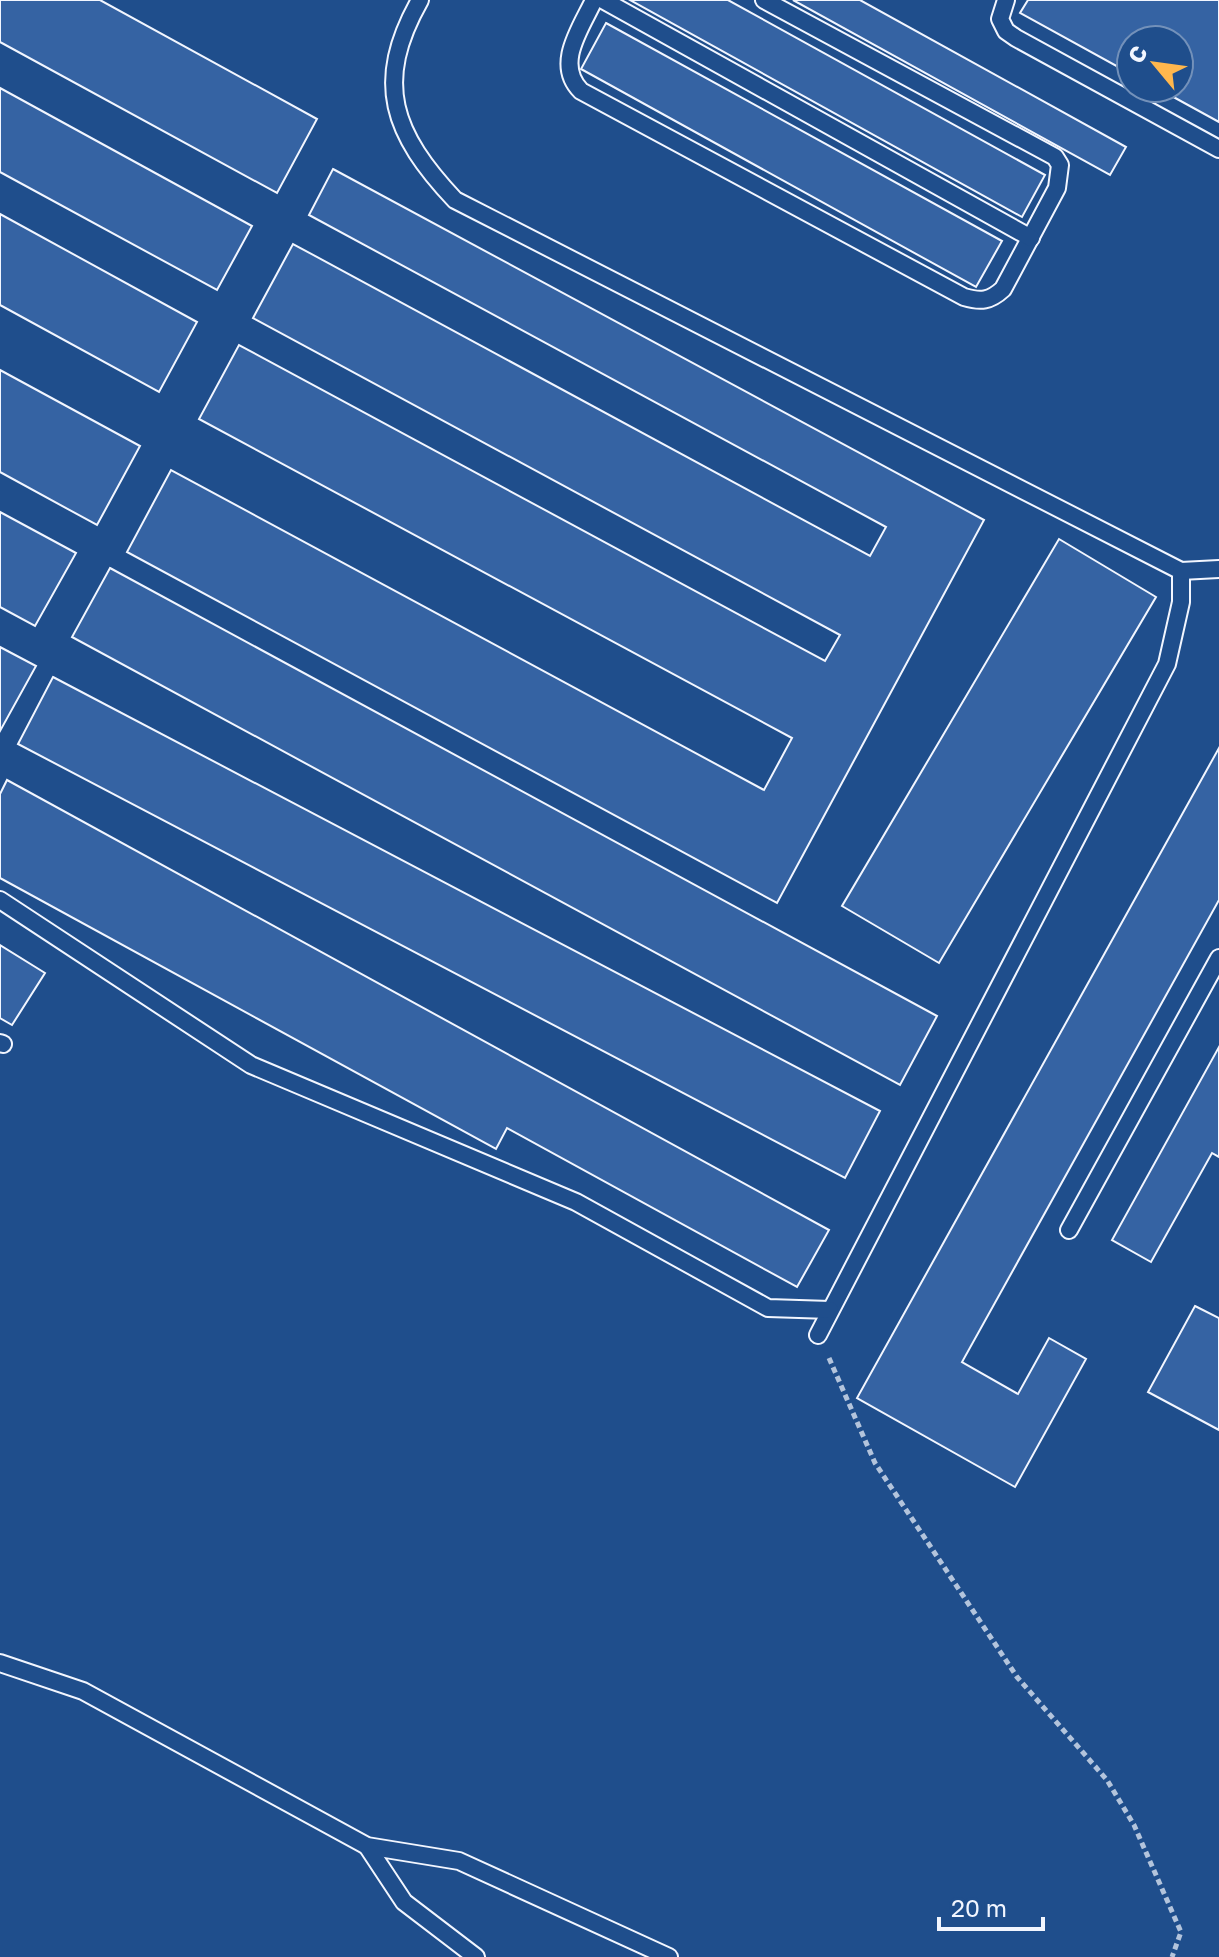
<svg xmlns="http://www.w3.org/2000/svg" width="1219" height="1957" font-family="'Golos Text',sans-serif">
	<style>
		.building { fill: #3563a3; stroke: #f2f6ff; stroke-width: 2 }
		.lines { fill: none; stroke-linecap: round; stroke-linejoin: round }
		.lane-casing { stroke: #f2f6ff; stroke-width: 20 }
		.path { stroke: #b3c4dc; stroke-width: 5; stroke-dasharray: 6 4; stroke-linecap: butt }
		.lane { stroke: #1f4e8c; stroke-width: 16 }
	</style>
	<rect width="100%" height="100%" fill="#1f4e8c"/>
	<!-- building -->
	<g class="building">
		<path d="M0,0H100L317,119L277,193L0,42Z"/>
		<path d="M630,0H728L1045,175L1022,217Z"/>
		<path d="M793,0H860L1126,147L1110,175Z"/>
		<path d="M1028,0H1219V122L1157,88H1179V40H1131V74L1020,13Z"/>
		<path d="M606,23L1002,241L976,287L581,69Z"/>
		<path d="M0,88L252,226L217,290L0,172Z"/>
		<path d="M333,169L984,520L777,903L127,552L171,470L764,790L792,738L199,419L239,345L825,661L840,635L253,318L293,244L870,556L886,527L309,215Z"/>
		<path d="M0,214L197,322L159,392L0,305Z"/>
		<path d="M0,370L140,446L97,525L0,472Z"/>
		<path d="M0,512L76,553L35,626L0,607Z"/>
		<path d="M1059,539L1156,597L939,963L842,906Z"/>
		<path d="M110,568L937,1016L900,1085L72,637Z"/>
		<path d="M0,647L36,666L0,731Z"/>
		<path d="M53,677L880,1111L845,1178L18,744Z"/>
		<path d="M1219,748V900L962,1362L1018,1394L1049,1338L1086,1359L1015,1487L857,1398Z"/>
		<path d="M7,780L829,1230L797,1287L507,1128L496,1149L0,878V794Z"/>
		<path d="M0,945L45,973L12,1025L0,1018Z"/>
		<path d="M1219,1047V1157L1212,1153L1151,1262L1112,1240Z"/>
		<path d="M1195,1306L1219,1318V1430L1148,1392Z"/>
	</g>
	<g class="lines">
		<!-- lane casing -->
		<g class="lane-casing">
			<g id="lane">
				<path d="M420,0C373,83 393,134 455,200L1181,571V602L1167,664L818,1335"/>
				<path d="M594,0C581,28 554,64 581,91L964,297C981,302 990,301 1003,289L1057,188L1060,165L1055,157L764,0"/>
				<path d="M603,0L1031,238"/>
				<path d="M1006,0L1000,19L1006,31L1016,38L1219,149"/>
				<path d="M1181,571L1219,569"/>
				<path d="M0,900L251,1065L576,1202L768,1308L830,1310"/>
				<path d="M0,1043L3,1044"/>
				<path d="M1069,1230L1219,958"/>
				<path d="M0,1663L83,1691L367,1846L459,1861L669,1957"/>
				<path d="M367,1846L404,1902L476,1957"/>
			</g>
		</g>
		<!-- path -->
		<path class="path" d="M829,1358L875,1463L1017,1677L1107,1780L1134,1825L1181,1932L1172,1957"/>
		<!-- lane -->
		<use href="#lane" class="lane"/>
	</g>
	<!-- north arrow -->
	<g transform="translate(1155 64) rotate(299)"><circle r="38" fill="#1f4e8c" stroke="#7391ba" stroke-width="2"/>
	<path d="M0-6L14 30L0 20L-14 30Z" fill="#ffb74d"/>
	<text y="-12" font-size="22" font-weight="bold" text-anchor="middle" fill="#f2f6ff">С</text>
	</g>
	<!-- scale -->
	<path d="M939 1917v12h104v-12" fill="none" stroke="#f2f6ff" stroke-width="4"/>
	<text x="951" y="1917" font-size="24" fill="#f2f6ff" stroke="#1f4e8c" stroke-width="6" paint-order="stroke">20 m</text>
</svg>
